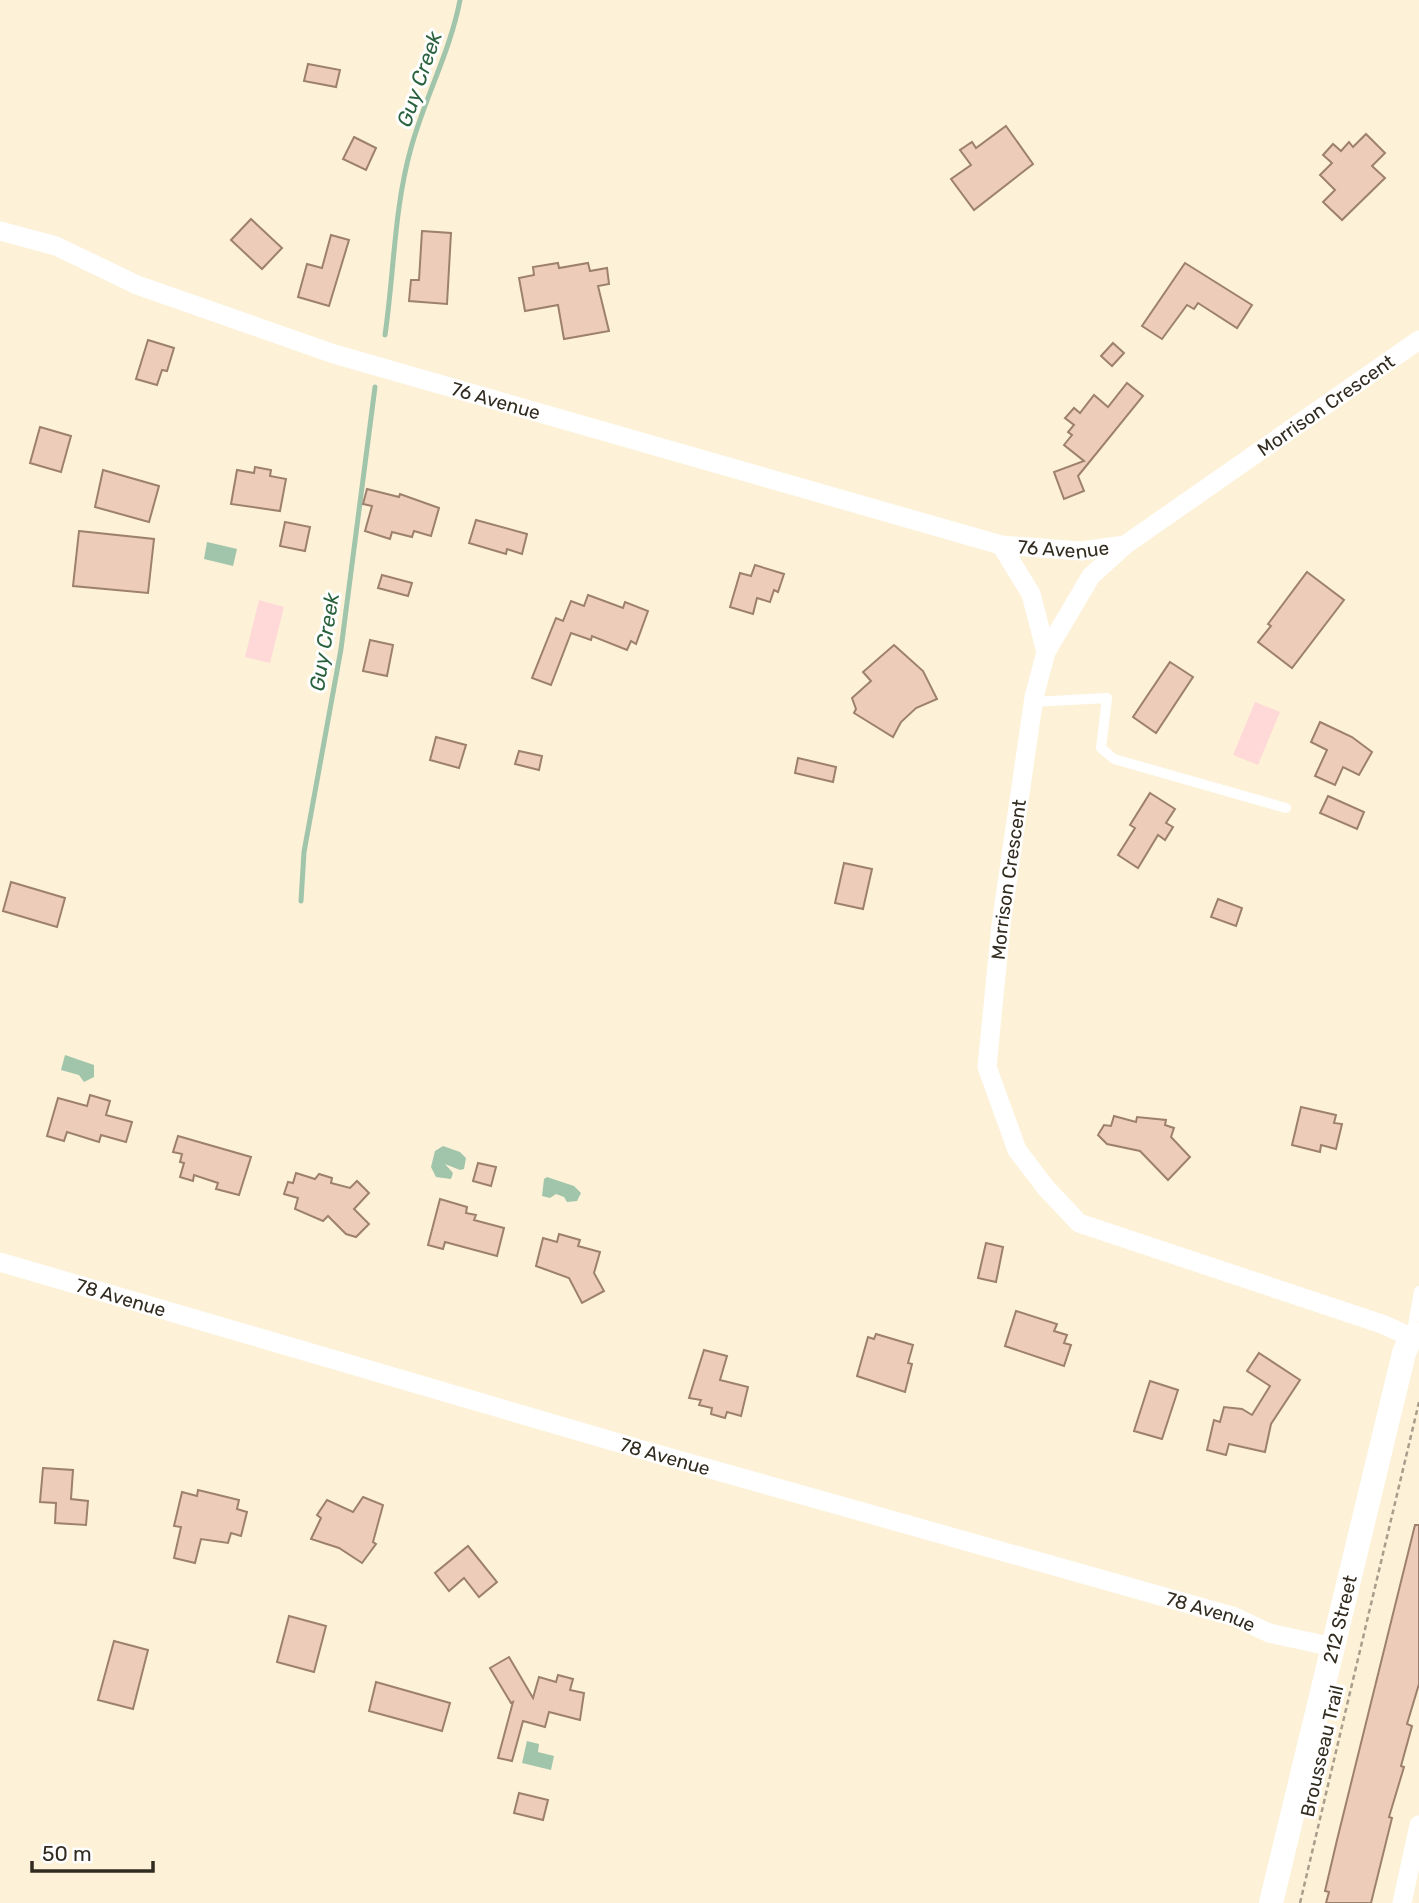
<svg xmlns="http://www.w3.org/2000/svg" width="1419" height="1903" font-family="Rubik,sans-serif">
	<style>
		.green { fill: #fed9d7 }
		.water { fill: #a0c5aa }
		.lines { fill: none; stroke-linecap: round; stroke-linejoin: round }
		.stream { stroke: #a0c5aa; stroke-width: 5 }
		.building { fill: #edcdba; stroke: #9d806e; stroke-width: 2 }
		.path { stroke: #a89e8b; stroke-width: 2.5; stroke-dasharray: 5 3.5; stroke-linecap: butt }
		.service { stroke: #fff; stroke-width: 10 }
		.minor { stroke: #fff; stroke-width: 19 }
		.tertiary { stroke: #fff; stroke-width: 24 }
		.labels { text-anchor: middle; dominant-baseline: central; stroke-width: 6; stroke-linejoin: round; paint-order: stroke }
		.street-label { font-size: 19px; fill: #322c20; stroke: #fff }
		.water-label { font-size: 21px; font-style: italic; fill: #2a623d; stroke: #fff }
	</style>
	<rect width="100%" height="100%" fill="#fdf1d8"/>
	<!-- green -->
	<g class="green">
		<path d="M259,600L284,607L270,663L245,657Z"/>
		<path d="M1255,702L1280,712L1258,765L1233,755Z"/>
	</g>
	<!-- water -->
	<g class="water">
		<path d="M207,542L237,549L233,566L204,559Z"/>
		<path d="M65,1055L94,1065V1077L84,1082L79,1075L61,1070Z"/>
		<path d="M443,1146L460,1152L466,1158L464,1169L460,1170L445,1164L453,1173L451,1179L436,1177L431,1167L435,1151Z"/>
		<path d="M547,1177L574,1186L581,1193L577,1201L567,1202L564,1197L556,1194L550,1198L542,1196L544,1179Z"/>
		<path d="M527,1741L539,1744L538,1752L554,1756L551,1770L522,1763Z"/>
	</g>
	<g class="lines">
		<!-- stream -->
		<g class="stream">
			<path d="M385,335C394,274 394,208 411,148C425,97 450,52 460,0"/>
			<path d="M301,901L304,852L341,649L375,387"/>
		</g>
	</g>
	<!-- building -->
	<g class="building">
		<path d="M308,64L340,70L336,87L304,81Z"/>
		<path d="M1006,126L1033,164L974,210L951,179L971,165L960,150L972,142L976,148Z"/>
		<path d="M1366,134L1385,153L1372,166L1385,178L1342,220L1323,202L1335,190L1320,175L1332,163L1323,155L1333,144L1341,151L1349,142L1353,147Z"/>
		<path d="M354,137L376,148L366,170L343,159Z"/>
		<path d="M251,219L282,248L262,269L231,240Z"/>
		<path d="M422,231L451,233L447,304L409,301L411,280H419Z"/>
		<path d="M331,235L349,240L329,306L298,297L307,264L322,268Z"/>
		<path d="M558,263L559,268L588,263L590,271L607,268L609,284L598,286L609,331L564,339L558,305L525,311L519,278L534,275L533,267Z"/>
		<path d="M1185,263L1252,305L1237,328L1198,303L1194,309L1187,305L1162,339L1142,326Z"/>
		<path d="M148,340L174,348L167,371L162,370L157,385L136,379Z"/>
		<path d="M1113,343L1124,353L1112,366L1101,356Z"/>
		<path d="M1127,383L1143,396L1078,476L1084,491L1064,499L1054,472L1084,461L1064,445L1072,435L1068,432L1074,425L1065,418L1074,408L1080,413L1094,395L1108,407Z"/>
		<path d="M40,427L71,436L61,472L30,463Z"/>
		<path d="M255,467L271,470L270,476L286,479L280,511L231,504L237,470L254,473Z"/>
		<path d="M103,470L159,486L149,522L95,507Z"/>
		<path d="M367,489L399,497L400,494L439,508L431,536L414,531L412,537L392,532L390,539L365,531L372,506L363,504Z"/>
		<path d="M476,520L527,534L522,554L507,549L506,554L469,543Z"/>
		<path d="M285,522L310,527L305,551L280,546Z"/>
		<path d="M79,531L154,539L148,593L73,586Z"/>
		<path d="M755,565L784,574L778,592L774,590L770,602L757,598L753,614L730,607L740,573L751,576Z"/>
		<path d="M1307,572L1344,600L1292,668L1258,642L1271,626L1268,624Z"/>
		<path d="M382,575L412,583L408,596L378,588Z"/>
		<path d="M588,595L623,608L625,602L648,611L636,644L631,641L627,650L592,636L591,640L571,633L551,685L532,678L556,618L563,621L571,601L584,606Z"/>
		<path d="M370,640L393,645L387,676L363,671Z"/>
		<path d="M894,645L923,671L937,699L916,708L901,722L893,737L854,713L856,709L852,698L871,681L863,672Z"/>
		<path d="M1170,662L1193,677L1156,733L1133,717Z"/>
		<path d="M1320,722L1352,737L1372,752L1359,775L1343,767L1335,785L1315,776L1327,750L1311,742Z"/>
		<path d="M436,737L466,745L459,768L430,760Z"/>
		<path d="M519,751L542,756L539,770L515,764Z"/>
		<path d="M798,758L836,767L833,782L795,773Z"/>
		<path d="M1150,793L1175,809L1166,823L1173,827L1165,840L1158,835L1138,868L1118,855L1135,828L1130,825Z"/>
		<path d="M1328,796L1364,812L1357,829L1320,813Z"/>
		<path d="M844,863L872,869L863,909L835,903Z"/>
		<path d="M11,882L65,898L57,927L3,911Z"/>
		<path d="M1218,899L1242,908L1236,926L1211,917Z"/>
		<path d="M90,1095L110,1101L106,1115L132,1122L126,1142L101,1135L99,1142L67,1132L64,1141L47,1136L58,1098L87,1106Z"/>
		<path d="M1301,1107L1336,1115L1334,1123L1342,1124L1336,1149L1321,1145L1320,1152L1292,1145Z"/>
		<path d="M1114,1116L1136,1122L1137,1117L1166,1120L1165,1125L1174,1128L1171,1137L1190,1157L1168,1180L1140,1151L1107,1144L1098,1135L1104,1125L1111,1126Z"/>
		<path d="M178,1136L251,1157L239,1195L216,1189L218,1183L194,1175L193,1181L180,1177L184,1163L180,1162L182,1154L173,1152Z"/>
		<path d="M478,1163L496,1167L491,1186L473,1181Z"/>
		<path d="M296,1173L315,1179L319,1174L332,1178L331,1183L350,1188L357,1181L369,1193L354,1209L369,1224L356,1237L346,1234L328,1216L323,1221L295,1209L298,1198L284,1194L288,1182L293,1183Z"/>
		<path d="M440,1199L467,1207L466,1213L476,1215L474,1220L504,1228L497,1256L445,1242L443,1249L428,1245Z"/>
		<path d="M559,1234L580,1240L578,1246L600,1252L594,1273L604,1291L582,1303L569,1278L536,1266L543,1238L557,1242Z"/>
		<path d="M986,1243L1003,1247L996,1282L978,1278Z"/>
		<path d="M1016,1311L1057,1324L1054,1331L1067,1335L1064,1343L1071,1345L1064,1366L1005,1346Z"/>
		<path d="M876,1334L913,1345L908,1363L912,1364L905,1392L857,1376L868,1337L874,1339Z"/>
		<path d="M704,1350L727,1356L720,1380L748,1387L741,1416L727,1412L725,1418L711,1414L712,1408L699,1405L701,1400L689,1398Z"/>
		<path d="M1259,1353L1300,1380L1271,1424L1265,1452L1229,1444L1226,1455L1207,1450L1214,1420L1220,1422L1224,1407L1242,1409L1252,1415L1270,1386L1247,1371Z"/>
		<path d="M1150,1381L1178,1390L1162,1439L1134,1431Z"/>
		<path d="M43,1468L73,1470L71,1499L88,1501L86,1525L55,1523L56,1503L40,1502Z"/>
		<path d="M198,1490L239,1500L237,1509L247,1512L241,1536L231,1533L228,1543L201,1539L195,1563L174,1558L181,1527L174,1526L182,1492L197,1496Z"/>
		<path d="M363,1497L383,1505L373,1542L376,1544L362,1563L339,1548L311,1539L321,1518L317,1515L327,1500L353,1512Z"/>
		<path d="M1415,1525H1419V1684L1407,1724L1412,1726L1401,1766L1404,1767L1389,1817L1392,1818L1371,1903H1326L1329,1892L1325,1891L1337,1840Z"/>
		<path d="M468,1546L497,1582L479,1597L464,1578L449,1591L435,1573Z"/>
		<path d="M289,1616L326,1626L314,1672L277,1662Z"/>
		<path d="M114,1641L148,1650L133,1709L98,1700Z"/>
		<path d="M509,1657L533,1698L539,1677L556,1682L558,1675L573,1679L570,1690L584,1693L580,1720L549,1712L545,1727L523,1721L512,1761L498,1758L513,1702L511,1703L490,1668Z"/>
		<path d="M376,1682L450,1703L442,1731L369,1711Z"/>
		<path d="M519,1793L548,1800L543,1820L514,1813Z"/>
	</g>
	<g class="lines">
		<!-- path -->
		<path class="path" d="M1300,1903L1419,1402"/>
		<!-- service -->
		<g class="service">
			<path d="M1033,702L1107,698L1101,748L1114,759L1286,808"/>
			<path d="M1411,1337L1419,1291"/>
		</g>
		<!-- minor -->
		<g class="minor">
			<path id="s1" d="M0,231L56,246L137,285L334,354L1001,545L1081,551L1125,545"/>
			<path d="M1001,545L1031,594L1046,652"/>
			<path id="s2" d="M0,1262L643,1450L1235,1617L1269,1633L1333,1647"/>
			<path id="s3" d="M1411,1337L1382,1324L1079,1223L1046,1188L1017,1150L987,1067L1001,925L1034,697L1046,652L1091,576L1125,545L1419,340"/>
			<path d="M1402,1903L1419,1825"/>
		</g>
		<!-- tertiary -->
		<path class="tertiary" id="s4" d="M1271,1903L1404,1353L1411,1337L1419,1335"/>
	</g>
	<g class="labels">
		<!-- street labels -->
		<g class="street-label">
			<text stroke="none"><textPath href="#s1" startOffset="525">76 Avenue</textPath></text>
			<text stroke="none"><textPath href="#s3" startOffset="1334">Morrison Crescent</textPath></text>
			<text stroke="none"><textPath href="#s1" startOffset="1113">76 Avenue</textPath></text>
			<text stroke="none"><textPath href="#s3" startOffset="724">Morrison Crescent</textPath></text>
			<text stroke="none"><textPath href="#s2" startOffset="126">78 Avenue</textPath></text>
			<text stroke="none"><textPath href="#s2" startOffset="693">78 Avenue</textPath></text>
			<text stroke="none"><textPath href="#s2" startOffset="1260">78 Avenue</textPath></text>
			<text stroke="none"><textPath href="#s4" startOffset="292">212 Street</textPath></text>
			<text transform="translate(1322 1751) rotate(-77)">Brousseau Trail</text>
		</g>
		<!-- water labels -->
		<g class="water-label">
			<text transform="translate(419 79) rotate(-71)">Guy Creek</text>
			<text transform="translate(324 642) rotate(-81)">Guy Creek</text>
		</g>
	</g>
	<!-- scale -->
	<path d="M32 1861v10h121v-10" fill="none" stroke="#322c20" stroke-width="3.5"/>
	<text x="42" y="1861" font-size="21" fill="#322c20" stroke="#ffffff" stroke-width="5" paint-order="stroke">50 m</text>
</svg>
